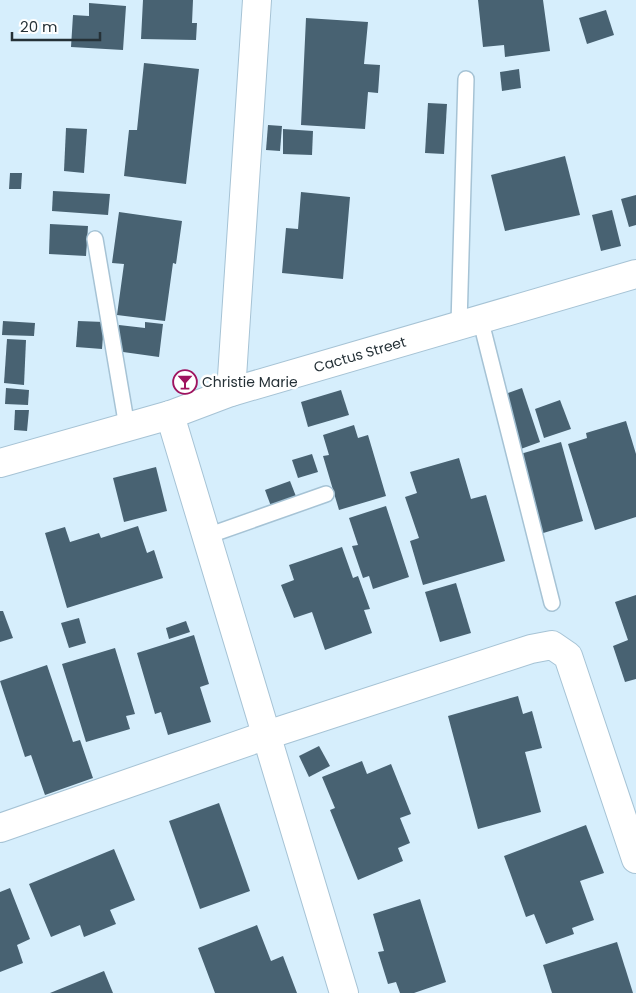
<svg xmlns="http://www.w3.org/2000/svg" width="636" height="993" font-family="Poppins,sans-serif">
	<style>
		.building { fill: #486272 }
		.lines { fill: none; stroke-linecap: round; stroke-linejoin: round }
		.lane-casing { stroke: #a6c3d5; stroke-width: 18 }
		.street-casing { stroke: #a6c3d5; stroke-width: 30 }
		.secondary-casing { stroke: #a6c3d5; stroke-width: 30 }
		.lane { stroke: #fff; stroke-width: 15 }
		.street { stroke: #fff; stroke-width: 28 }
		.secondary { stroke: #fff; stroke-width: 28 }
		.labels { text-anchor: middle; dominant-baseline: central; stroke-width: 5; stroke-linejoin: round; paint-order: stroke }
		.street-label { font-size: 14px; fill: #253137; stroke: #fff }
		.poi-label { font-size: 14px; fill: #253137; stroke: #fff; text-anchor: start }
	</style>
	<rect width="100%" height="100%" fill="#d6eefc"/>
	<!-- building -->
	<g class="building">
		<path d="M143,0H193L192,23H197L196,40L141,39Z"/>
		<path d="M478,0H543L550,51L505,57L504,45L483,47Z"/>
		<path d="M89,3L126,6L123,50L71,47L73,15L89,16Z"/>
		<path d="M606,10L614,35L587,44L579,18Z"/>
		<path d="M306,18L368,22L364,64L380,65L378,93L368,92L365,129L301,125Z"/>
		<path d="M144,63L199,69L186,184L124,176L129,130H137Z"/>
		<path d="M519,69L521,88L502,91L500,72Z"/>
		<path d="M428,103L447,104L444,154L425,153Z"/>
		<path d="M268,125L282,126L280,151L266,150Z"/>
		<path d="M66,128L87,129L84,173L64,171Z"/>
		<path d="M283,129L313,131L312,155L283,154Z"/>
		<path d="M565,156L580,215L505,231L491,175Z"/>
		<path d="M10,173H22L21,189H9Z"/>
		<path d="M53,191L110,194L108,215L52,211Z"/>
		<path d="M301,192L350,197L343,279L282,273L286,228L298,229Z"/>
		<path d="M636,195V225L629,227L621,199Z"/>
		<path d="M612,210L621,246L601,251L592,215Z"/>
		<path d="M119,212L182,221L176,264L173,263L165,321L117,315L124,264L112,263Z"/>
		<path d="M50,224L88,226L86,256L49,254Z"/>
		<path d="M3,321L35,323L34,336L2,335Z"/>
		<path d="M78,321L104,322L102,349L76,347Z"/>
		<path d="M145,322L163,324L159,357L116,351L119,325L145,328Z"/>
		<path d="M7,339L26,340L24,385L4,383Z"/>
		<path d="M6,388L29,390L28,405L5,404Z"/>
		<path d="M522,388L540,442L518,450L500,396Z"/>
		<path d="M341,390L349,415L308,427L301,402Z"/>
		<path d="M560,400L571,429L544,438L535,409Z"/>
		<path d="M15,410H29L27,431L14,430Z"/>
		<path d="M626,421L636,454V517L595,530L568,444L587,438L586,433Z"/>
		<path d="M354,425L358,438L368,435L386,496L339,510L323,456L329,455L323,435Z"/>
		<path d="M561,442L583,521L540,534L517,455Z"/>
		<path d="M312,454L318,472L298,478L292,460Z"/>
		<path d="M459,458L471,499L486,495L505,561L423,585L410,541L419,538L405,497L417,493L410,472Z"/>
		<path d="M156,467L167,511L124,522L113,478Z"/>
		<path d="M290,481L297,499L272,509L265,490Z"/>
		<path d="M386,506L409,577L373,589L369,576L363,578L352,546L358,545L349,518Z"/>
		<path d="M138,526L147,553L154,550L163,578L67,608L45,533L65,527L70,542L99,533L101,538Z"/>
		<path d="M342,547L353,578L358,576L370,609L364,610L372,633L325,650L312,612L294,618L281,585L294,580L289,565Z"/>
		<path d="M456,583L471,633L440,642L425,592Z"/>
		<path d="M636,595V679L625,682L613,646L628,640L615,602Z"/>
		<path d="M0,611H3L13,638L0,642Z"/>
		<path d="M79,618L86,643L69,648L61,623Z"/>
		<path d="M186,621L190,632L169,639L166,628Z"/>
		<path d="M194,635L209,684L200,687L211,722L168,735L161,712L155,714L137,653Z"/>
		<path d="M115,648L135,714L126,716L130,729L86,742L62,664Z"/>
		<path d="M47,665L73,742L80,740L93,778L45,795L31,755L25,757L0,681Z"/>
		<path d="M518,696L523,714L532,711L542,748L525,752L541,812L478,829L448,716Z"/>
		<path d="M319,746L330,766L309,777L299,756Z"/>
		<path d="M362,761L367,774L391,764L411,814L400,818L410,843L398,848L403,861L358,880L330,810L335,808L322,777Z"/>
		<path d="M219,803L250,891L200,909L169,821Z"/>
		<path d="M586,825L604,873L580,881L594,920L572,928L574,934L546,944L534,914L526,917L504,856Z"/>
		<path d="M114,849L135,900L110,910L116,924L84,937L80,925L51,937L29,884Z"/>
		<path d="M10,888L30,939L17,945L23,963L0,972V892Z"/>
		<path d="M420,899L446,982L414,993H400L396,982L388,984L378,952L384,951L373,914Z"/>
		<path d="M257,925L271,961L283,956L297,993H215L198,948Z"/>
		<path d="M617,942L633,993H552L543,965Z"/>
		<path d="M104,971L113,993H50Z"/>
	</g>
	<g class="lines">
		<!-- lane casing -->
		<g class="lane-casing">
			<g id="lane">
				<path d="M95,239L127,427"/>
				<path d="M480,318L552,603"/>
				<path d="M459,324L466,79"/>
				<path d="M207,536L326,494"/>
			</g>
		</g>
		<!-- street casing -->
		<g class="street-casing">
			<g id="street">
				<path d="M231,392L257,0"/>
				<path d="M170,415L344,993"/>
				<path d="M0,828L267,735L531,649L552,645L568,656L636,859"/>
			</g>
		</g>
		<!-- secondary casing -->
		<g class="secondary-casing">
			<g id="secondary">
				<path id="s1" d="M0,463L170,415L231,392L636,274"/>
			</g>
		</g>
		<!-- lane -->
		<use href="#lane" class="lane"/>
		<!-- street -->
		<use href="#street" class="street"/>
		<!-- secondary -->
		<use href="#secondary" class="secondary"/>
	</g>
	<!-- icons -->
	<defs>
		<g id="bar-ring" transform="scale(1.25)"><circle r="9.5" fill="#fff" stroke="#9f135f" stroke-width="1.5"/><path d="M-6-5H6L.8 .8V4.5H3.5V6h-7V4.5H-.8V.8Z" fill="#9f135f"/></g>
	</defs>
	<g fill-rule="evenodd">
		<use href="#bar-ring" x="185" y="382"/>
	</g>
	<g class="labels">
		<!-- street labels -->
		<g class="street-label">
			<text stroke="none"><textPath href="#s1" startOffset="376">Cactus Street</textPath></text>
		</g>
		<!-- poi labels -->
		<g class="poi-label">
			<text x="202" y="382">Christie Marie</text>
		</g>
	</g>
	<!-- scale -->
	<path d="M12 32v8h88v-8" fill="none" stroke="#253137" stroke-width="2.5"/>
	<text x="20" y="32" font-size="15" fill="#253137" stroke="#ffffff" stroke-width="4" paint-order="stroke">20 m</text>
</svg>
